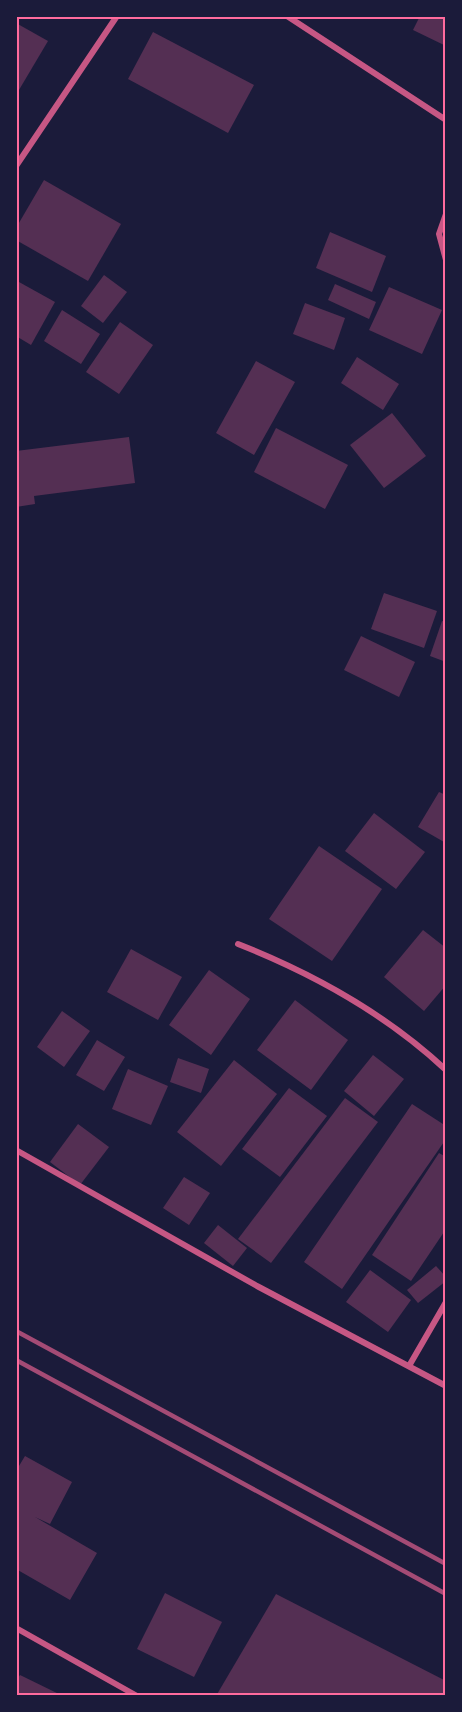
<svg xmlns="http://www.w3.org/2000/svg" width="462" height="1712" font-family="Quicksand,sans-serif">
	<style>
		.building { fill: #542f53 }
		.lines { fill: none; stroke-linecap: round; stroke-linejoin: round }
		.minor { stroke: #c65784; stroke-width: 6 }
		.rail { stroke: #a44b75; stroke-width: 4.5 }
		.neatline { fill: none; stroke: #ff6b9d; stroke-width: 2 }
	</style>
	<rect width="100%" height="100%" fill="#1b1b3a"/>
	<!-- building -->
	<g class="building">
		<path d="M420,16H446V46L413,30Z"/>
		<path d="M16,23L48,41L16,95Z"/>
		<path d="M153,32L254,85L228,133L128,79Z"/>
		<path d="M44,180L121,224L88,281L16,240V228Z"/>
		<path d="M330,232L386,256L372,292L316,268Z"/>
		<path d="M104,275L127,292L103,323L81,306Z"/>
		<path d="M19,282L55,302L31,345L16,336Z"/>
		<path d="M335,284L376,302L369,319L328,300Z"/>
		<path d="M389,287L442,310L422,354L369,330Z"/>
		<path d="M305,303L345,318L334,350L293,334Z"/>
		<path d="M62,310L100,334L81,364L44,341Z"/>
		<path d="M120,322L153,345L119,394L86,372Z"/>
		<path d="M357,357L399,384L383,410L341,383Z"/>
		<path d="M256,361L295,382L254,455L216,433Z"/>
		<path d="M392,413L426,456L384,488L350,445Z"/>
		<path d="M276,428L348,465L325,509L254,472Z"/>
		<path d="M129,437L135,483L34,496L35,504L16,507V451Z"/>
		<path d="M384,593L437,611L424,648L371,629Z"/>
		<path d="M442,621L446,622V662L430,656Z"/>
		<path d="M361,636L415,662L399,697L344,670Z"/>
		<path d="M439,792L446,795L444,842L418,827Z"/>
		<path d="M374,813L425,852L396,889L345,851Z"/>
		<path d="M319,846L382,889L332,961L269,919Z"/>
		<path d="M423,930L446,948V985L424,1011L384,977Z"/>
		<path d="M131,949L182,977L158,1020L107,992Z"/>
		<path d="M209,970L250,999L211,1055L169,1025Z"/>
		<path d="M295,1000L348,1040L311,1090L257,1050Z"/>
		<path d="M62,1011L90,1031L64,1067L37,1047Z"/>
		<path d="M97,1040L125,1057L104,1091L76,1075Z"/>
		<path d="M373,1055L404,1079L374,1116L344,1091Z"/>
		<path d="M178,1058L209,1069L201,1093L170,1082Z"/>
		<path d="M234,1060L277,1094L221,1166L177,1132Z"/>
		<path d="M128,1069L168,1086L151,1125L112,1109Z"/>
		<path d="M289,1088L327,1116L280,1177L242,1149Z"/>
		<path d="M345,1098L378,1122L271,1263L238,1239Z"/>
		<path d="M412,1104L446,1126V1139L342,1289L304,1262Z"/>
		<path d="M78,1124L109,1147L80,1185L50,1162Z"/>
		<path d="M439,1153L446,1157V1229L411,1281L372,1255Z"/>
		<path d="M184,1177L210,1193L189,1225L163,1208Z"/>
		<path d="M218,1225L247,1248L233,1266L204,1243Z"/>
		<path d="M436,1266L446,1277V1281L418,1303L407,1290Z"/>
		<path d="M370,1270L411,1300L388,1332L346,1302Z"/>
		<path d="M25,1456L72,1482L50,1524L35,1517L97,1553L70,1600L16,1569V1471Z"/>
		<path d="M165,1593L222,1622L194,1677L137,1649Z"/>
		<path d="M276,1594L446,1681V1696H216Z"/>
		<path d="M20,1675L63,1696H16V1681Z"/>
	</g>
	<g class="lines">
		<!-- minor -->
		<g class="minor">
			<path d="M287,16L446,120"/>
			<path d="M16,166L117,16"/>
			<path d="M446,214L439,234L446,260"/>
			<path d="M238,944C314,974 385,1013 446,1070"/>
			<path d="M16,1150L257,1286L446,1386"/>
			<path d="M409,1366L446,1302"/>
			<path d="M16,1628L137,1696"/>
		</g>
		<!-- rail -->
		<g class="rail">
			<path d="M16,1331L446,1564"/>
			<path d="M16,1360L446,1594"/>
		</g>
	</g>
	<!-- border -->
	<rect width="462" height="1712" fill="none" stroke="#1b1b3a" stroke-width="36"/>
	<rect x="18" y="18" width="426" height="1676" class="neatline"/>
</svg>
